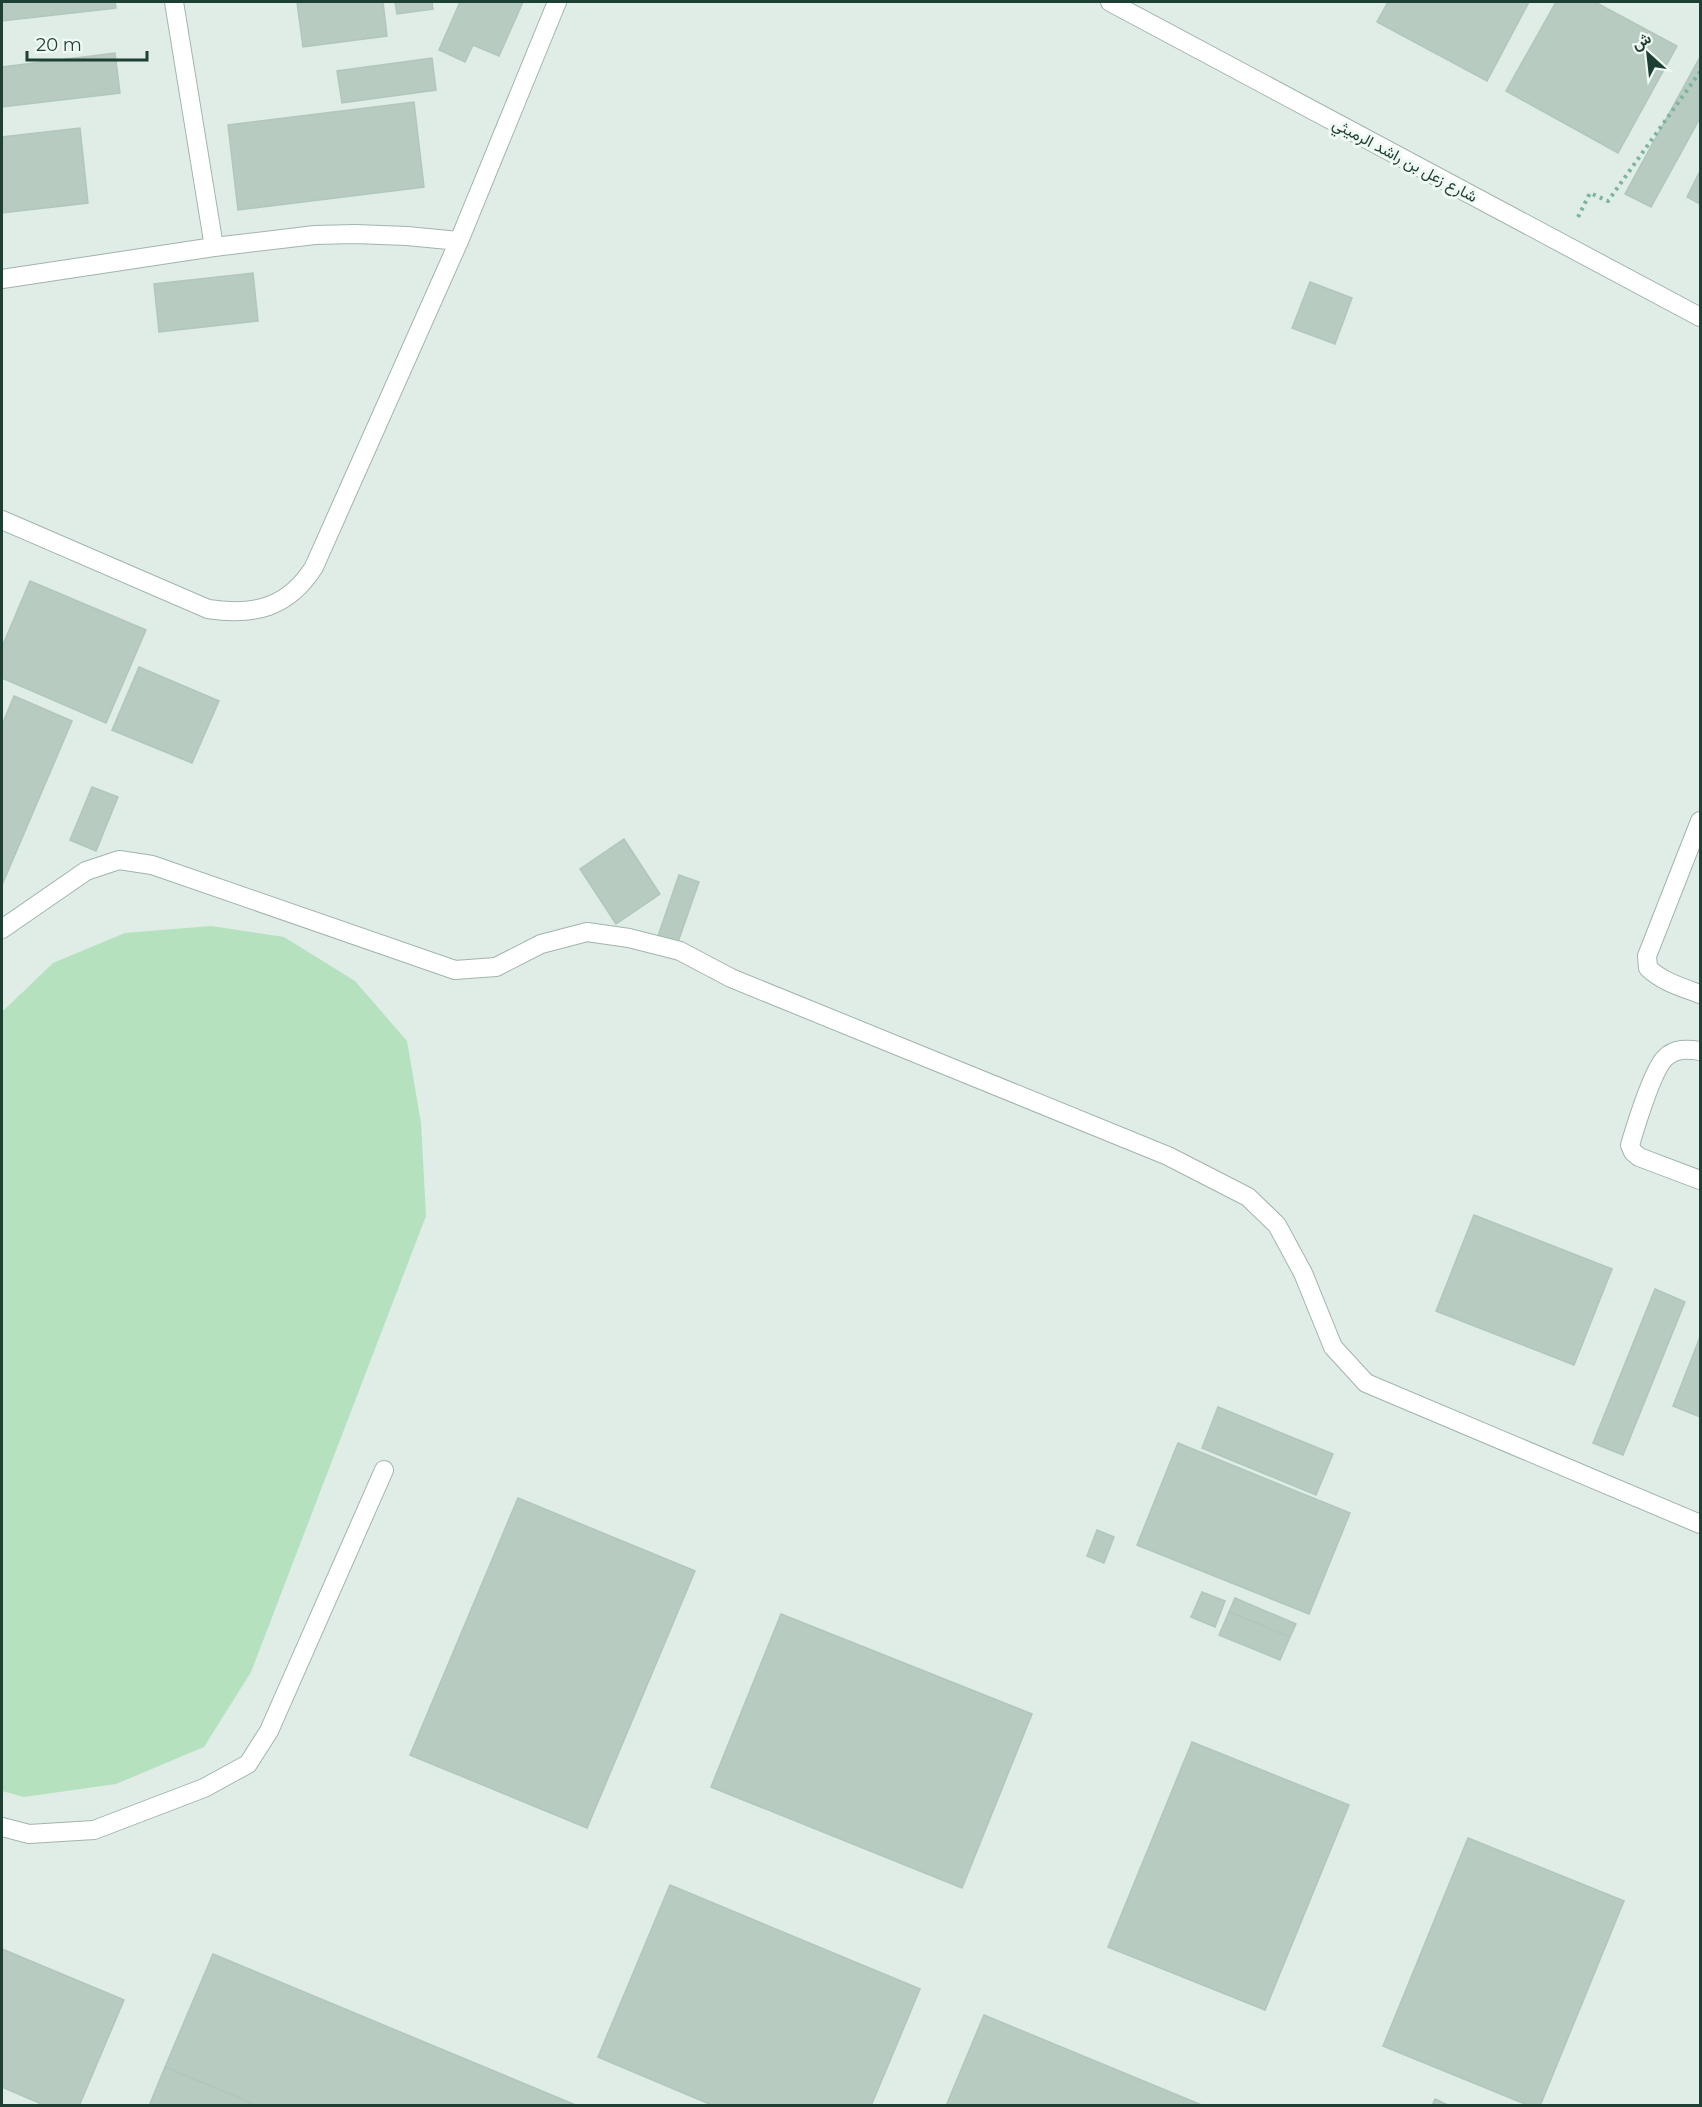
<svg xmlns="http://www.w3.org/2000/svg" width="1702" height="2107" font-family="Montserrat,Vazirmatn,sans-serif">
	<style>
		.green { fill: #b5e1be }
		.building { fill: #b7cbc1; stroke: #b1c7bc; stroke-width: 1.5 }
		.lines { fill: none; stroke-linecap: round; stroke-linejoin: round }
		.service-casing { stroke: #a1b5ad; stroke-width: 20 }
		.minor-casing { stroke: #a1b5ad; stroke-width: 20 }
		.path { stroke: #7cb49f; stroke-width: 4; stroke-dasharray: 3 4.5; stroke-linecap: butt }
		.service { stroke: #fff; stroke-width: 18 }
		.minor { stroke: #fff; stroke-width: 18 }
		.labels { text-anchor: middle; dominant-baseline: central; stroke-width: 6; stroke-linejoin: round; paint-order: stroke }
		.street-label { font-size: 16px; fill: #1e3f34; stroke: #f0f9f4 }
	</style>
	<rect width="100%" height="100%" fill="#dfede6"/>
	<!-- green -->
	<path class="green" d="M211,926L284,937L355,981L407,1041L421,1123L426,1216L251,1672L204,1747L116,1784L24,1797L2,1791V1012L53,963L125,933Z"/>
	<!-- building -->
	<g class="building">
		<path d="M2,2H115L116,8L2,21Z"/>
		<path d="M297,2H383L387,36L303,47Z"/>
		<path d="M395,2H432L433,9L397,14Z"/>
		<path d="M460,2H523L499,56L473,45L465,62L439,50Z"/>
		<path d="M1388,2H1529L1487,81L1377,22Z"/>
		<path d="M1556,2H1595L1677,46L1618,153L1506,91Z"/>
		<path d="M115,53L120,93L2,107V67Z"/>
		<path d="M1700,57V118L1651,207L1625,194Z"/>
		<path d="M432,58L436,90L342,103L337,71Z"/>
		<path d="M414,102L424,187L238,210L228,125Z"/>
		<path d="M80,128L88,203L2,213V137Z"/>
		<path d="M1700,171V204L1687,197Z"/>
		<path d="M253,273L258,321L159,332L154,284Z"/>
		<path d="M1310,282L1352,298L1335,344L1292,328Z"/>
		<path d="M30,581L146,630L106,723L2,678V647Z"/>
		<path d="M139,667L219,701L192,763L112,730Z"/>
		<path d="M14,696L72,721L2,885V725Z"/>
		<path d="M92,787L118,797L96,851L70,840Z"/>
		<path d="M624,839L660,894L616,924L580,869Z"/>
		<path d="M679,875L699,882L678,942L658,936Z"/>
		<path d="M1474,1215L1612,1269L1574,1365L1436,1311Z"/>
		<path d="M1655,1289L1685,1302L1623,1455L1593,1443Z"/>
		<path d="M1700,1337V1417L1673,1406Z"/>
		<path d="M1218,1407L1333,1454L1316,1495L1202,1448Z"/>
		<path d="M1178,1443L1350,1513L1309,1614L1137,1545Z"/>
		<path d="M518,1498L695,1571L587,1828L410,1755Z"/>
		<path d="M1097,1530L1114,1537L1104,1563L1087,1556Z"/>
		<path d="M1202,1592L1225,1601L1215,1627L1191,1617Z"/>
		<path d="M1235,1598L1296,1624L1290,1637L1229,1612Z"/>
		<path d="M1229,1612L1290,1637L1280,1660L1219,1635Z"/>
		<path d="M781,1614L1032,1714L962,1888L711,1787Z"/>
		<path d="M1192,1742L1349,1805L1265,2010L1108,1947Z"/>
		<path d="M1468,1838L1624,1901L1540,2106H1530L1383,2046Z"/>
		<path d="M670,1885L920,1989L871,2106H714L598,2057Z"/>
		<path d="M2,1949L124,2000L79,2106H46L2,2087Z"/>
		<path d="M213,1954L578,2106H258L165,2067Z"/>
		<path d="M984,2015L1204,2106H946Z"/>
		<path d="M165,2067L258,2106H149Z"/>
		<path d="M1435,2099L1450,2106H1432Z"/>
	</g>
	<g class="lines">
		<!-- service casing -->
		<g class="service-casing">
			<g id="service">
				<path d="M174,2L214,247"/>
				<path d="M2,279L214,247L315,235L355,234L407,236L459,241"/>
				<path d="M2,520L208,609C254,616 288,608 314,567L459,241L557,2"/>
				<path d="M1700,821L1647,956L1648,968C1663,982 1681,987 1700,994"/>
				<path d="M2,929L86,871L119,860L152,865L455,970L496,967L541,944L587,932L629,938L680,951L731,978L1168,1156L1248,1197L1277,1225L1303,1273L1333,1347L1366,1383L1700,1524"/>
				<path d="M1700,1051C1688,1049 1675,1048 1665,1058C1652,1071 1636,1125 1630,1145L1633,1152L1639,1157L1700,1180"/>
				<path d="M2,1827L29,1834L94,1830L204,1788L248,1764L269,1731L384,1470"/>
			</g>
		</g>
		<!-- minor casing -->
		<g class="minor-casing">
			<path id="minor" d="M1110,2L1700,317"/>
		</g>
		<!-- path -->
		<path class="path" d="M1578,217L1590,193L1608,201L1700,72"/>
		<!-- service -->
		<use href="#service" class="service"/>
		<!-- minor -->
		<use href="#minor" class="minor"/>
	</g>
	<g class="labels">
		<!-- street labels -->
		<g class="street-label">
			<text transform="translate(1405 160) rotate(28)">شارع زعل بن راشد الرميثي</text>
		</g>
	</g>
	<!-- border -->
	<rect width="1702" height="2107" fill="none" stroke="#1e3f34" stroke-width="6"/>
	<!-- north arrow -->
	<g transform="translate(1648 54) rotate(333)" stroke="#f0f9f4" stroke-width="4.5" paint-order="stroke">
	<path d="M0-4.5L10 22L0 15L-10 22Z" fill="#1e3f34"/>
	<text y="-9" font-size="16" font-weight="bold" text-anchor="middle" fill="#1e3f34">ش</text>
	</g>
	<!-- scale -->
	<path d="M27 51v9h120v-9" fill="none" stroke="#1e3f34" stroke-width="3"/>
	<text x="36" y="51" font-size="18" fill="#1e3f34" stroke="#f0f9f4" stroke-width="4.5" paint-order="stroke">20 m</text>
</svg>
